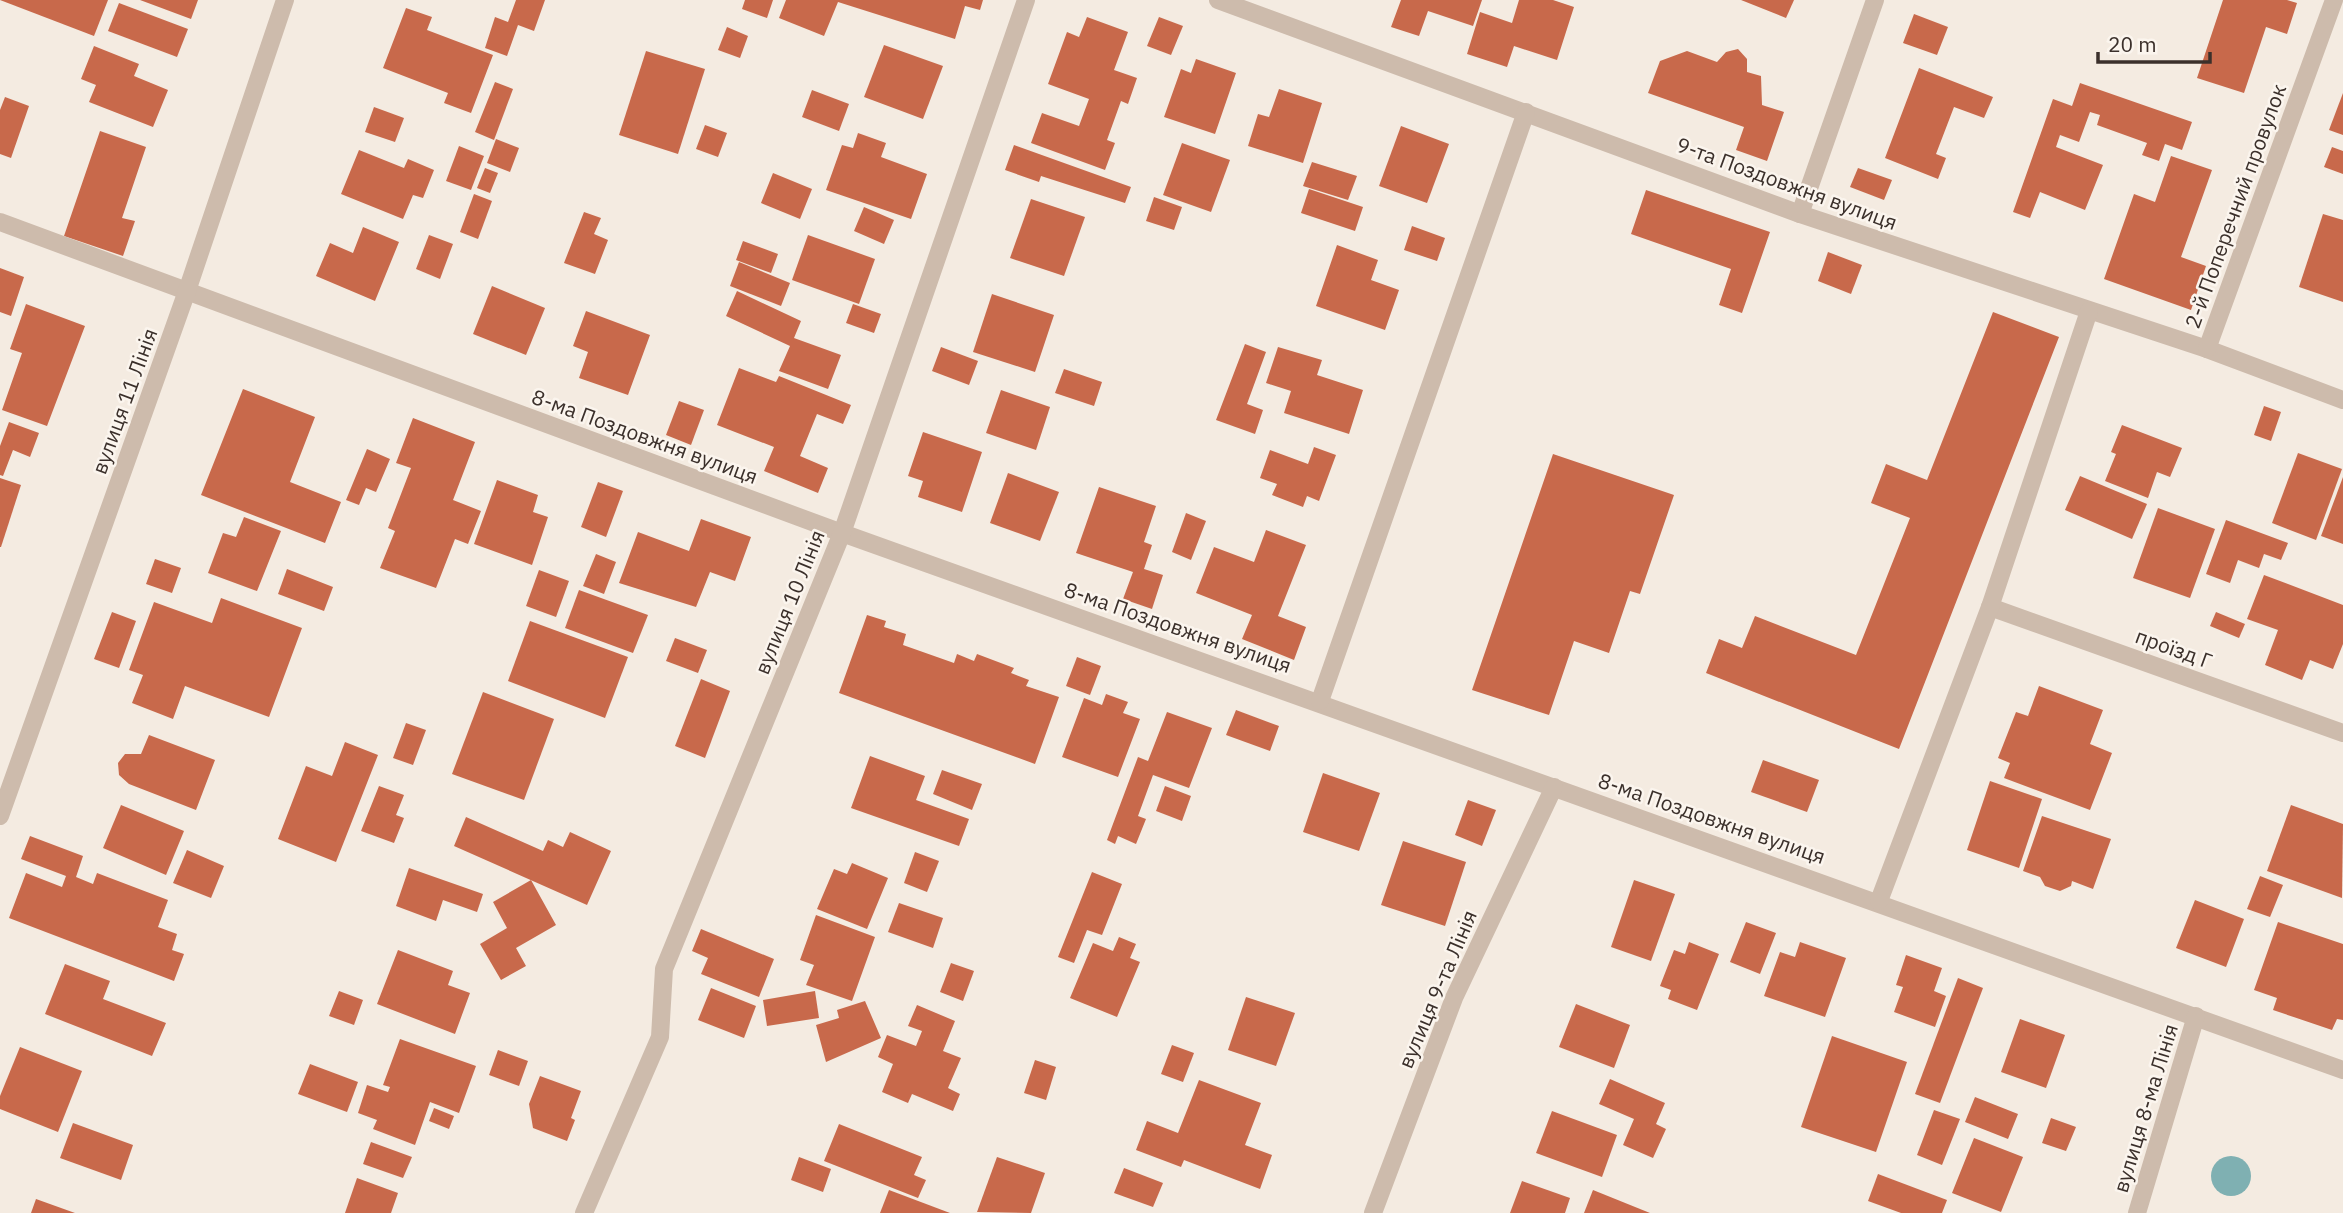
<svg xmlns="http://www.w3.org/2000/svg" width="2343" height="1213" font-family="'IBM Plex Sans',sans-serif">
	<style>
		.water { fill: #7fb0b2 }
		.building { fill: #c8694b }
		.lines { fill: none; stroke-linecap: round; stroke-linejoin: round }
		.minor { stroke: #cdbbac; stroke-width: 18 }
		.labels { text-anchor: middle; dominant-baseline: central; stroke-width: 5; stroke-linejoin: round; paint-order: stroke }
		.street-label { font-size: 21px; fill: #3b302b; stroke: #fbf5ee }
	</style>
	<rect width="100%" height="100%" fill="#f4ebe1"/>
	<!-- water -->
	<circle class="water" cx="2231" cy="1176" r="20"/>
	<!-- building -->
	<g class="building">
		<path d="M0,0H108L94,36Z"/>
		<path d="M140,0H198L191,19Z"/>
		<path d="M516,0H545L534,31L518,25L507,56L485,48L495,17L508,22Z"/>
		<path d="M745,0H773L767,18L742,9Z"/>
		<path d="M786,0H983L980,10L965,6L955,39L838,2L824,36L779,18Z"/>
		<path d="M1401,0H1482L1473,26L1428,11L1419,36L1391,27Z"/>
		<path d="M1519,0H1553L1574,7L1557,60L1514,46L1507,67L1467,54L1480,12L1512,23Z"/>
		<path d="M1741,0H1794L1786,18Z"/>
		<path d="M2223,0H2287L2297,3L2287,34L2266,27L2244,93L2197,78Z"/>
		<path d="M119,3L188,29L177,57L108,31Z"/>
		<path d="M406,8L432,17L427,30L493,55L471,113L444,103L448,93L383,68Z"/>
		<path d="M1914,14L1948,27L1937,55L1903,43Z"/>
		<path d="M1087,17L1128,32L1114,70L1137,78L1128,104L1121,101L1107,140L1115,143L1105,170L1031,143L1042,113L1079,126L1089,99L1048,84L1067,32L1079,37Z"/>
		<path d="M1159,17L1183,26L1171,55L1147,46Z"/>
		<path d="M727,27L748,36L740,58L718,50Z"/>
		<path d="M884,45L943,66L923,119L864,97Z"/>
		<path d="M94,46L139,64L134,76L168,90L153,127L89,102L96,85L81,79Z"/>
		<path d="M1738,49L1747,59V72L1761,76L1762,105L1784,112L1767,161L1736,150L1744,127L1648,93L1660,61L1687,51L1717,62L1726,52Z"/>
		<path d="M646,51L705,69L678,154L619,135Z"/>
		<path d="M1196,59L1236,73L1215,134L1164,117L1181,69L1191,73Z"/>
		<path d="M1919,68L1993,97L1984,118L1954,107L1936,154L1946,158L1938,179L1885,158Z"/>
		<path d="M495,82L513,89L494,140L475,132Z"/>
		<path d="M2080,83L2192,122L2182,150L2165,144L2159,161L2142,155L2147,143L2097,125L2100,115L2090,112L2079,142L2060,135L2056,147L2103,165L2085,210L2040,192L2030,218L2013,212L2053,99L2072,106Z"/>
		<path d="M1279,89L1322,103L1303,163L1248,146L1258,114L1269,117Z"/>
		<path d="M812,90L849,104L839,131L802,117Z"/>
		<path d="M2343,93V135L2329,130Z"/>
		<path d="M5,97L29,106L11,158L0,154V110Z"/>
		<path d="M374,107L404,118L395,142L365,132Z"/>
		<path d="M705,125L727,133L718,157L696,149Z"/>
		<path d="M1401,126L1449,144L1427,203L1379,186Z"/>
		<path d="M100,131L146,147L122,218L135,221L123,256L64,236Z"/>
		<path d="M858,133L886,143L881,157L927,174L911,219L826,190L842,145L853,148Z"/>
		<path d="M496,139L519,148L510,172L487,163Z"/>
		<path d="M1182,143L1230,160L1211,212L1163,195Z"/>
		<path d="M1014,145L1131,187L1125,203L1041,176L1039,182L1005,170Z"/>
		<path d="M459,146L484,156L471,190L446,181Z"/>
		<path d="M2332,147L2343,151V174L2324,167Z"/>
		<path d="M359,150L404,168L408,159L434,170L423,198L413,195L403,219L341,194Z"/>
		<path d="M2171,156L2212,170L2181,257L2206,266L2191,310L2104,279L2134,194L2155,202Z"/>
		<path d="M1312,162L1357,176L1348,200L1303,186Z"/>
		<path d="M485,168L498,173L490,193L477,188Z"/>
		<path d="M1858,168L1892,180L1884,200L1850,187Z"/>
		<path d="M773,173L812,189L800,219L761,203Z"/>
		<path d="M1309,189L1363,207L1355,231L1301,213Z"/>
		<path d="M1646,190L1770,232L1742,313L1719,305L1731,269L1631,234Z"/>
		<path d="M474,194L492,201L478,239L460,232Z"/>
		<path d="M1154,197L1182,207L1174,230L1146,221Z"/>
		<path d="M1031,199L1085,217L1064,276L1010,258Z"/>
		<path d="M864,207L894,220L884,244L854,231Z"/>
		<path d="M584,212L601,218L594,234L608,240L595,274L564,263Z"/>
		<path d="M2323,214L2343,220V302L2299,287Z"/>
		<path d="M1412,226L1445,238L1437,261L1404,250Z"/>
		<path d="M363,227L399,242L375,301L316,276L330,243L353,253Z"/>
		<path d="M429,235L453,244L440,279L416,269Z"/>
		<path d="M808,235L875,259L859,304L792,280Z"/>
		<path d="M743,241L778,254L771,273L736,260Z"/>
		<path d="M1337,245L1378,260L1371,280L1399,290L1385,330L1316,306Z"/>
		<path d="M1828,252L1862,265L1851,294L1818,281Z"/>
		<path d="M739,262L790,283L781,306L730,286Z"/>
		<path d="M0,268L24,277L11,316L0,312Z"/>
		<path d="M492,286L545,308L526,355L473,334Z"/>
		<path d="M737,291L801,321L794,338L841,355L828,389L779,371L790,346L726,316Z"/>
		<path d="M992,294L1054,315L1035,372L973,352Z"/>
		<path d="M26,304L85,326L47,426L2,410L22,353L10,349Z"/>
		<path d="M853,304L881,314L874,333L846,323Z"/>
		<path d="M586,311L650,335L628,395L579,378L588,352L573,346Z"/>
		<path d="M1993,312L2059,337L1899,749L1706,673L1719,639L1742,648L1755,616L1856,655L1910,518L1871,503L1886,464L1927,480Z"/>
		<path d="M1245,344L1266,352L1247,404L1263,410L1255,434L1216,420Z"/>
		<path d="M941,347L978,361L969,385L932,371Z"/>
		<path d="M1278,347L1322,360L1317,375L1363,390L1349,434L1284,413L1291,391L1266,383Z"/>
		<path d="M739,368L776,382L779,376L851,405L843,424L817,414L800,456L828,468L818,493L764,471L774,447L717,425Z"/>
		<path d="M1064,369L1102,382L1094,406L1055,393Z"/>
		<path d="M243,389L315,417L290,482L341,502L325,543L201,495Z"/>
		<path d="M1001,390L1050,407L1036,450L986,433Z"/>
		<path d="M679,401L704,410L691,445L666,435Z"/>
		<path d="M2264,406L2281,412L2271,441L2254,435Z"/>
		<path d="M413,418L475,442L453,500L481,511L468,544L455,539L436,588L380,568L395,531L388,528L411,468L396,463Z"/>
		<path d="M9,422L39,433L30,457L13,450L3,476L0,475V446Z"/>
		<path d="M2122,425L2182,448L2170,477L2157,472L2148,498L2105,481L2116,454L2111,452Z"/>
		<path d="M923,432L982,452L962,512L918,497L923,481L908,476Z"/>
		<path d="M1314,447L1336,455L1319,501L1307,496L1303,507L1272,495L1277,484L1260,478L1270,450L1308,464Z"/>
		<path d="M367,449L390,459L376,492L366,488L359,505L346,500Z"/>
		<path d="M2298,453L2342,469L2316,540L2272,523Z"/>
		<path d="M1553,454L1674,495L1640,594L1630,591L1609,653L1574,641L1549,715L1472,690Z"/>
		<path d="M1008,473L1059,492L1040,541L990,523Z"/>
		<path d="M2080,476L2147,504L2132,539L2065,510Z"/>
		<path d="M2343,477V544L2321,536Z"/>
		<path d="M0,478L21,485L1,547H0Z"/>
		<path d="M497,480L538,495L533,512L548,517L532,565L474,544Z"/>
		<path d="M598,482L623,491L606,537L581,527Z"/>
		<path d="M1099,487L1156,506L1144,542L1152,545L1144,569L1163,575L1152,609L1123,599L1133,572L1076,553Z"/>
		<path d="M2158,508L2215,529L2190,598L2133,578Z"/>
		<path d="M1186,513L1206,521L1191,560L1172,552Z"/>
		<path d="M244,517L281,531L257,591L208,573L223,533L236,537Z"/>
		<path d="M701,519L751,537L735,581L710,572L696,607L619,583L638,532L689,551Z"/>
		<path d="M2226,520L2288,543L2281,560L2264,554L2259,568L2238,560L2230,583L2206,574Z"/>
		<path d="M1266,530L1306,545L1278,616L1306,627L1294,660L1242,639L1252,615L1196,593L1214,547L1254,562Z"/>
		<path d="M596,554L616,562L604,594L583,586Z"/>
		<path d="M155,559L181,568L172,593L146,584Z"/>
		<path d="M287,569L333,587L324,611L278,594Z"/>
		<path d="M539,570L569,581L556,617L526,606Z"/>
		<path d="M2264,575L2343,605V644L2333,669L2310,660L2302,680L2265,665L2278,630L2247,619Z"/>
		<path d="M579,590L648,615L633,653L565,628Z"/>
		<path d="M221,598L302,628L269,717L185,686L173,719L132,703L143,675L129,670L154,602L212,623Z"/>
		<path d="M112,612L136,621L119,668L94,659Z"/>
		<path d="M2216,612L2245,624L2239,638L2210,626Z"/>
		<path d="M867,615L886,621L884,627L906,634L903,645L954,663L957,654L974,661L977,654L1014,668L1011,673L1029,680L1026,686L1059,697L1035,764L839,693Z"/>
		<path d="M530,621L628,657L605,718L508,681Z"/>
		<path d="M675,638L707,650L698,673L666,661Z"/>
		<path d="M1077,657L1101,666L1090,695L1066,686Z"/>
		<path d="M701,679L730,691L705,758L675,746Z"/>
		<path d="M2039,686L2103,710L2090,744L2112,753L2090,810L2004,778L2010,763L1998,758L2016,712L2028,716Z"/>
		<path d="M483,692L554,719L524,800L452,774Z"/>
		<path d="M1106,694L1128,702L1123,713L1140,719L1118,777L1062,757L1084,698L1102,705Z"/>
		<path d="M1236,710L1279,726L1270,751L1226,735Z"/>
		<path d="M1167,712L1212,728L1189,788L1153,775L1138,816L1146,819L1136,844L1118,836L1115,844L1107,840L1138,757L1148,761Z"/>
		<path d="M406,723L426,730L413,765L393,758Z"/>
		<path d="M149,735L215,760L196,810L129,784L119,775L118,763L125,754H141Z"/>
		<path d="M345,742L378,755L336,862L278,839L306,766L332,776Z"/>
		<path d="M870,756L925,776L916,800L969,819L959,846L851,808Z"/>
		<path d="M1763,760L1819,780L1807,812L1751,792Z"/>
		<path d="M942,770L982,784L972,810L933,794Z"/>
		<path d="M1323,773L1380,793L1359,851L1303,832Z"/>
		<path d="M1990,781L2042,799L2019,868L1967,850Z"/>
		<path d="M379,786L404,795L396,815L404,818L394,843L361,831Z"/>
		<path d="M1165,786L1191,796L1182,821L1156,811Z"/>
		<path d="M1468,800L1496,810L1482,846L1455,835Z"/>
		<path d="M121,805L184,831L166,875L103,848Z"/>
		<path d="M2291,805L2343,824L2342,898L2267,871Z"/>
		<path d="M2042,816L2111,839L2093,889L2072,881L2071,886L2060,891L2045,886L2040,877L2023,871Z"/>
		<path d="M466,817L543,851L548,840L563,847L570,832L611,851L587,905L454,846Z"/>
		<path d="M30,836L83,856L76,877L93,884L97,873L168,900L158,927L177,934L172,950L184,954L174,981L9,918L26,873L62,887L66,876L21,859Z"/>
		<path d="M1403,841L1466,862L1445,926L1381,905Z"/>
		<path d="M187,850L224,866L211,898L173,883Z"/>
		<path d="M915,852L939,861L927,892L904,883Z"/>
		<path d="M852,863L888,878L867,929L817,909L834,869L847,874Z"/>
		<path d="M409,868L483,894L477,912L443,900L436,921L396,906Z"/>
		<path d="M1092,872L1122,884L1102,935L1087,930L1074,963L1058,957Z"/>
		<path d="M2260,876L2283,885L2270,917L2247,909Z"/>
		<path d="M531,880L556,925L516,948L526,966L501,980L480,944L507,928L493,902Z"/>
		<path d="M1634,880L1675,894L1651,961L1611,947Z"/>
		<path d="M2195,900L2244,919L2226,967L2176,948Z"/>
		<path d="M899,903L943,918L933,948L888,932Z"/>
		<path d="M816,915L875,937L852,1001L806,985L814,965L800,960Z"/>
		<path d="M1746,922L1776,933L1760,974L1730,962Z"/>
		<path d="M2278,922L2343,944V1020L2337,1019L2332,1030L2273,1010L2277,998L2254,990Z"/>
		<path d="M701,929L774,959L759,997L701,974L708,958L692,951Z"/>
		<path d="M1119,937L1136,944L1130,958L1140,962L1117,1017L1070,998L1093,943L1113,951Z"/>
		<path d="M1689,942L1719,954L1697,1010L1668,999L1671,990L1660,986L1674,950L1685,954Z"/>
		<path d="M1800,942L1846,958L1825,1017L1764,996L1780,952L1795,957Z"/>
		<path d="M398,950L453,971L448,985L470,993L455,1034L377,1004Z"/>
		<path d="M1906,955L1942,968L1934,991L1946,996L1935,1027L1894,1012L1903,987L1896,985Z"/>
		<path d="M951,963L974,971L963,1001L940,992Z"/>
		<path d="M65,964L110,981L103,999L166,1023L152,1056L45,1014Z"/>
		<path d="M1958,978L1983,988L1940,1103L1915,1094Z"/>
		<path d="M711,988L756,1006L744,1038L698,1020Z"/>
		<path d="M339,991L363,1000L354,1025L329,1016Z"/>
		<path d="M815,991L819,1018L767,1026L763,1000Z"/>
		<path d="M1246,997L1295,1013L1276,1066L1228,1050Z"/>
		<path d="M865,1001L881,1038L826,1062L816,1025L839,1018L837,1010Z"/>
		<path d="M1576,1004L1630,1025L1614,1068L1559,1047Z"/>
		<path d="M917,1005L955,1021L943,1051L961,1058L948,1088L960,1094L953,1111L912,1094L908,1103L882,1092L893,1064L878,1057L887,1035L916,1046L922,1031L908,1026Z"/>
		<path d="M2020,1019L2065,1035L2046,1088L2001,1072Z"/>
		<path d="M1832,1036L1907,1062L1876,1152L1801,1127Z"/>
		<path d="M400,1039L476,1066L459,1113L430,1102L415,1145L373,1129L377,1120L358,1113L367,1085L388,1092L390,1087L383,1085Z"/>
		<path d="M1172,1045L1194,1053L1183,1082L1161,1074Z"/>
		<path d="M20,1047L82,1071L58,1132L0,1109V1096Z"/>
		<path d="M498,1050L528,1061L519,1086L489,1075Z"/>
		<path d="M1035,1060L1056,1067L1046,1100L1024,1093Z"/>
		<path d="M310,1064L358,1082L347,1112L298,1094Z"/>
		<path d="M540,1076L581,1091L571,1118L575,1120L567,1141L533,1128L529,1104Z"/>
		<path d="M1610,1079L1665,1103L1656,1124L1666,1129L1653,1158L1623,1145L1634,1119L1599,1104Z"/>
		<path d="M1199,1080L1261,1103L1245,1145L1272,1155L1260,1189L1184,1160L1181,1167L1136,1150L1147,1121L1178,1133Z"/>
		<path d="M1975,1097L2018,1114L2008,1139L1965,1122Z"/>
		<path d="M434,1108L454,1116L449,1129L429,1121Z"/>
		<path d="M1934,1110L1960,1119L1942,1165L1917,1155Z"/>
		<path d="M1552,1111L1617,1135L1602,1177L1536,1153Z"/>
		<path d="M2051,1118L2076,1127L2066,1151L2042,1143Z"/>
		<path d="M73,1123L133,1145L121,1180L60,1158Z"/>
		<path d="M839,1124L922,1157L914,1175L926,1180L918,1198L824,1161Z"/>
		<path d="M1974,1138L2023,1157L2001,1212L1952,1193Z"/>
		<path d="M371,1142L412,1157L403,1178L363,1164Z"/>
		<path d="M799,1157L831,1169L823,1192L791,1180Z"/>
		<path d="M997,1157L1045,1173L1031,1213L977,1212Z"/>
		<path d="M1124,1168L1163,1183L1153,1207L1114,1193Z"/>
		<path d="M1878,1174L1947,1200L1942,1213H1901L1868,1201Z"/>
		<path d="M357,1178L398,1193L391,1213H345Z"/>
		<path d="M1522,1181L1570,1198L1565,1213H1510Z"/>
		<path d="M889,1190L950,1213H880Z"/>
		<path d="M1593,1190L1650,1213H1584Z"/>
		<path d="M36,1199L75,1213H31Z"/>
	</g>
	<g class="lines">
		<!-- minor -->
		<g class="minor">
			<path d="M1218,0L1800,214L2207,349L2343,400"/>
			<path d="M1800,214L1875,0"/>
			<path d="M0,222L842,533L2343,1070"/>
			<path d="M2207,349L2334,0"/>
			<path d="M1990,607L2343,733"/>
			<path d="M1320,701L1526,112"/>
			<path d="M0,816L187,291L285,0"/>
			<path d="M1879,901L1990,607L2089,311"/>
			<path d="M584,1213L660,1037L664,969L842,533L1026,0"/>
			<path d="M1373,1213L1454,998L1554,787"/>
			<path d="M2137,1213L2196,1016"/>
		</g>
	</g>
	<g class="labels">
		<!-- street labels -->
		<g class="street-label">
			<text transform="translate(1787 183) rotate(20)">9-та Поздовжня вулиця</text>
			<text transform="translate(2235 206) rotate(-70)">2-й Поперечний провулок</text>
			<text transform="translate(124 401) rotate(-70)">вулиця 11 Лінія</text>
			<text transform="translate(645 436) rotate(20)">8-ма Поздовжня вулиця</text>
			<text transform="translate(789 602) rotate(-68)">вулиця 10 Лінія</text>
			<text transform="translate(1178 627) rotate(19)">8-ма Поздовжня вулиця</text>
			<text transform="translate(2174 648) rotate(20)">проїзд Г</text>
			<text transform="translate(1712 818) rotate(19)">8-ма Поздовжня вулиця</text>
			<text transform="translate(1437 989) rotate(-67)">вулиця 9-та Лінія</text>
			<text transform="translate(2145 1108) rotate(-73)">вулиця 8-ма Лінія</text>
		</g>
	</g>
	<!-- scale -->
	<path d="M2098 52v10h112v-10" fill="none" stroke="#3b302b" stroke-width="3.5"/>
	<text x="2108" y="52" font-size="21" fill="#3b302b" stroke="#fbf5ee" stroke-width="5" paint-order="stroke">20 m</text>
</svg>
